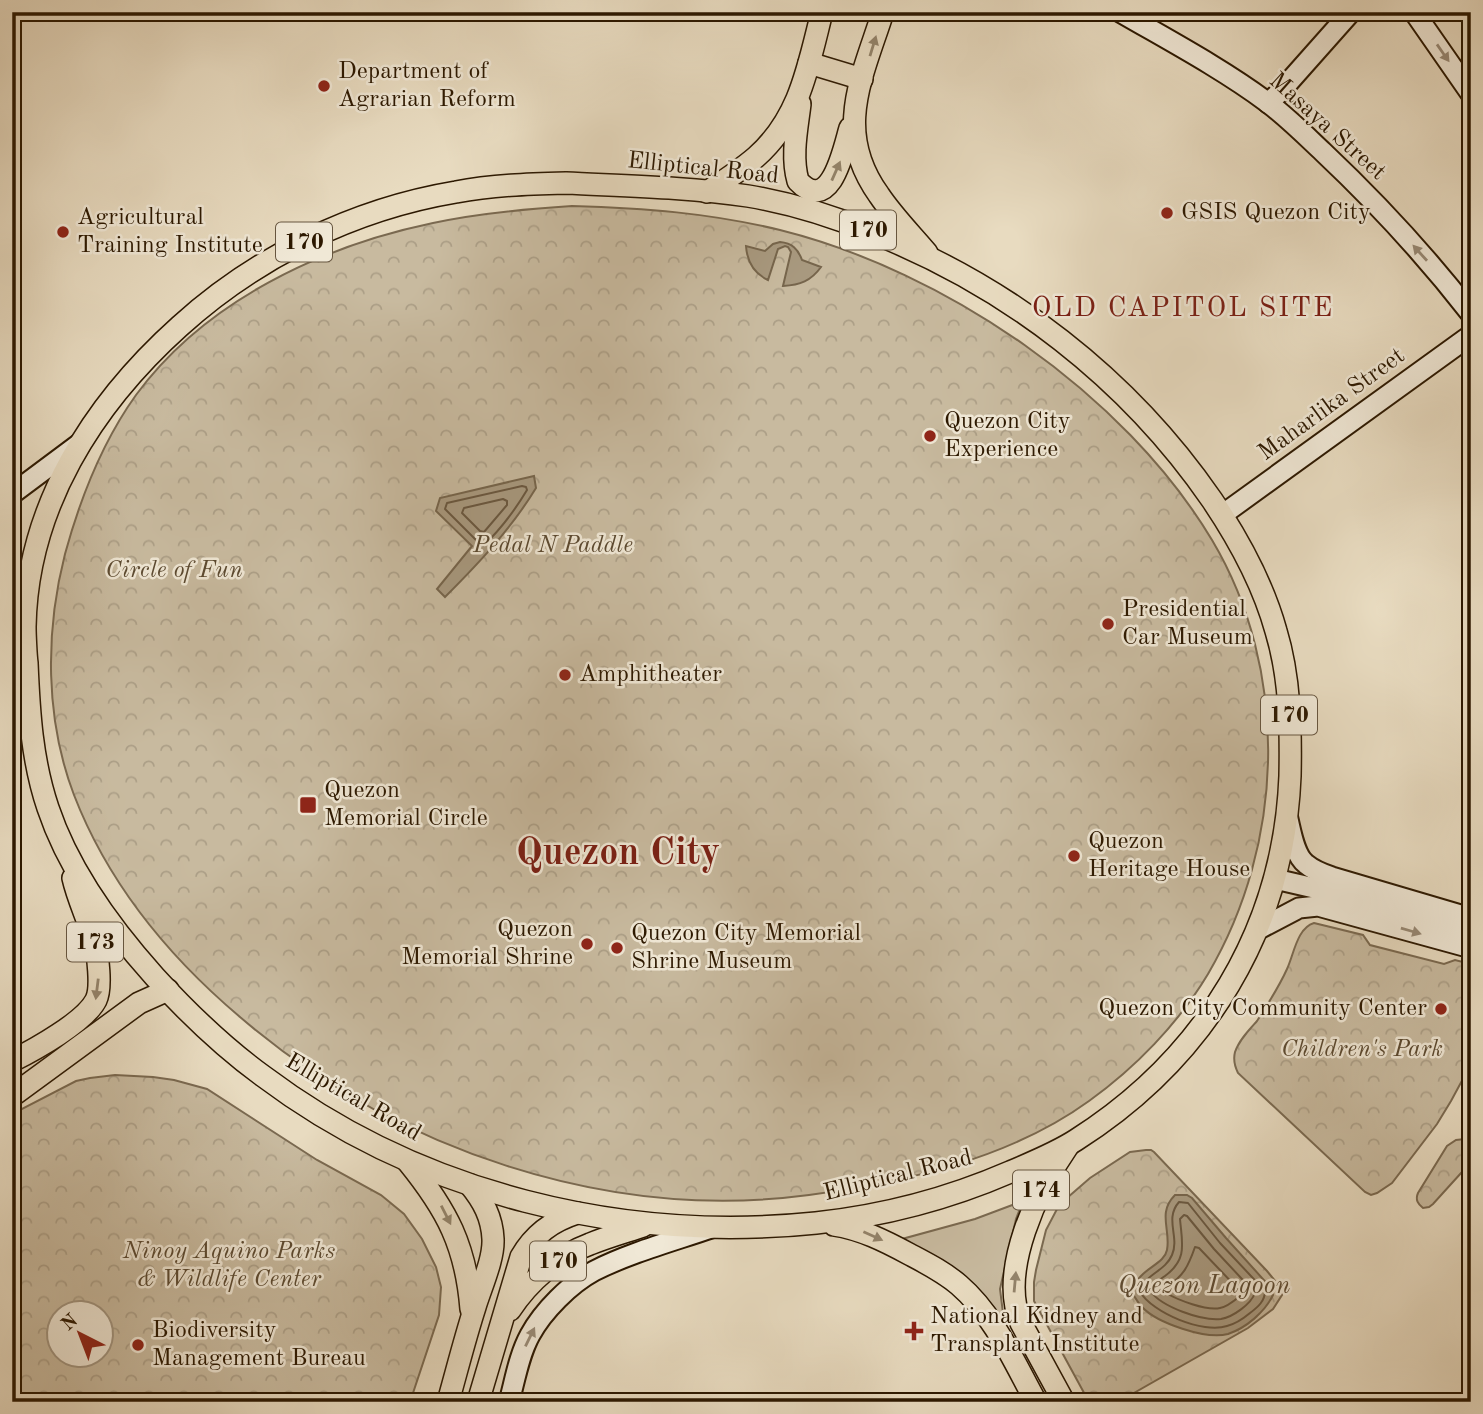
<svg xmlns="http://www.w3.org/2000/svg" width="1483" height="1414" font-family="'Old Standard TT',serif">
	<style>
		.green { fill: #c8ba9f; stroke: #7a6950; stroke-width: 2 }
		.park { fill: url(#park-crowns); stroke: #7a6950; stroke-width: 2; fill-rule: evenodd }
		.water { fill: #a8997f; stroke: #76654c; stroke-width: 2 }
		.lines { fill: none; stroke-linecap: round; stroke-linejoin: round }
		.shore { stroke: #6a5840; stroke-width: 2 }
		.secondary-casing { stroke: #2c1800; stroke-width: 23 }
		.primary-casing { stroke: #2c1800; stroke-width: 24 }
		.secondary { stroke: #f0e8d6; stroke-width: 19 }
		.primary { stroke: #e8dbc0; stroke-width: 21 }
		.oneway { fill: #93836a }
		.oneway2 { fill: #988a76 }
		.poi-dot { fill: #8f2418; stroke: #f0e8d6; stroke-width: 2.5 }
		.labels { text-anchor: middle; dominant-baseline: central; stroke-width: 5; stroke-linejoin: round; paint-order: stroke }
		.shield { fill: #f0e8d6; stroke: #675640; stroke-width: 2 }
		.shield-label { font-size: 23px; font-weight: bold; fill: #2c1800 }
		.poi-label { font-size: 24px; fill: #2c1800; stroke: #f0e8d6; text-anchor: start }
		.street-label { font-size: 24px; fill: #2c1800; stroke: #f0e8d6 }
		.park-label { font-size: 24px; font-style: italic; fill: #5b4930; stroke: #f0e8d6 }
		.water-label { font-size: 26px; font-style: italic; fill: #5e4c33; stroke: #f0e8d6 }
		.quarter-label { font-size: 28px; letter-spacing: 2px; fill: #7a1f14; stroke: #f0e8d6 }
		.town-label { font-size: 38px; font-weight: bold; fill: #7a1f14; stroke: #f0e8d6 }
	</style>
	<defs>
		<pattern id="park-crowns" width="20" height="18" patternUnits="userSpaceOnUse" patternTransform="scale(1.75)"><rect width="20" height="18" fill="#c8ba9f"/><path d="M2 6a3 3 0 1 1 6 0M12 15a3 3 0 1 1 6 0" fill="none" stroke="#ac9f87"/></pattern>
	</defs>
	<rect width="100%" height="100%" fill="#e8dbc0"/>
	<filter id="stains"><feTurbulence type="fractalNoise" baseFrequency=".00286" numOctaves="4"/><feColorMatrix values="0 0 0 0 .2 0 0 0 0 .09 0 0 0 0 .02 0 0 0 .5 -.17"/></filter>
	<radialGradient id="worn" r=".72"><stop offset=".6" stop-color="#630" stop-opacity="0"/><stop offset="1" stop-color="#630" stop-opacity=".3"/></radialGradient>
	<!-- green -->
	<path class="green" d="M1023,1201L1016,1219L1000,1289L1004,1321L971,1286L902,1239L975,1219Z"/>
	<!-- park -->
	<g class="park">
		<path d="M572,206C644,208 710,213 780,230C945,271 1124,393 1212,540C1290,671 1285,843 1208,974C1178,1024 1135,1068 1089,1101C1009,1159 905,1182 809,1195C606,1222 394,1149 240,1017C169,957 108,883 74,795C45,719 45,632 65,554C80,499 103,441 136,395C205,301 322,246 433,223C479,213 525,209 572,206Z"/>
		<path d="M1314,923L1363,935L1370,945L1444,964L1455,960L1471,964V1064L1451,1101L1437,1124L1392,1183L1377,1193L1371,1195L1365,1192L1238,1073C1235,1067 1233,1060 1235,1052C1239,1040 1249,1030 1257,1021C1268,1004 1279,987 1287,969C1294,954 1297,928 1314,923Z"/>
		<path d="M115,1075L153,1077L174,1080L207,1089L317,1160L381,1195L404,1214L422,1239L436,1267L441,1287L439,1315L410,1402H12V1114L76,1081L90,1078ZM102,1312V1354H60V1312Z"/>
		<path d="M1465,1139L1471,1141V1162L1433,1204L1429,1207L1423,1208C1418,1204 1415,1200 1418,1193L1447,1146L1456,1140Z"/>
		<path d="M1146,1150H1151L1154,1152L1267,1271L1280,1287L1282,1295L1273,1309L1248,1328L1118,1402H1089L1034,1301V1282L1036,1270L1046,1230L1057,1209L1067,1198L1090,1178L1130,1152Z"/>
	</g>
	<!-- water -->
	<g class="water">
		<path d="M780,242C792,243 798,249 802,260L821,267C811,281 800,285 783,286L791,252L788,247L785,246L778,249L768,280C753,273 747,261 746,246L765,251L773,244Z"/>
		<path d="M534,476L536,488C511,529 479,563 445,597L437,589L472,546L436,511L440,498Z"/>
		<path d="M1175,1195H1187L1192,1198L1226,1238L1271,1288L1273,1295C1265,1312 1246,1328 1228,1334C1206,1340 1157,1323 1142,1307C1138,1303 1135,1297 1132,1293C1137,1268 1164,1266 1167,1250C1171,1230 1157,1213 1175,1195Z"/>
	</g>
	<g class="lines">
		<!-- shore -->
		<g class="shore">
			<path d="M522,486L526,487L527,490C515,510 500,530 483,546L479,545L476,540L445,509L447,503Z"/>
			<path d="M503,499L507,501V505L484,532L480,531L462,513L464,508Z"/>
			<path d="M1179,1202L1188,1203L1220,1243L1265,1291C1265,1301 1258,1307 1250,1313C1244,1318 1235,1324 1227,1326C1203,1334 1153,1313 1140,1292C1144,1274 1165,1272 1172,1255C1180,1237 1164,1219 1179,1202Z"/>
			<path d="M1184,1215L1187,1216L1214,1249L1255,1293C1251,1304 1233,1317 1221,1319C1201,1321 1162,1307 1150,1291C1153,1283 1158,1281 1165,1276C1188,1259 1182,1243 1180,1219Z"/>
			<path d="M1195,1247L1199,1248L1240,1291V1296C1234,1301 1227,1307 1220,1308C1206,1311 1178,1300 1166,1293V1288C1184,1275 1188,1267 1195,1247Z"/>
		</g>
		<!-- secondary casing -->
		<g class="secondary-casing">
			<g id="secondary">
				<path d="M1120,12C1170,41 1221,68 1267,102C1287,117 1305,135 1323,152C1376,202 1426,256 1471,314"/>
				<path d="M1414,12L1471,94"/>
				<path d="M1268,103L1280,92L1351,12"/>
				<path d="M12,494L79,444"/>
				<path d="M1222,515L1471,335"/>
				<path d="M1287,815C1291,830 1294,855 1306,864C1313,870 1323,874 1332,877L1471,918"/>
				<path d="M1275,879L1327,891L1471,933"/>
				<path d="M1257,930L1299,908L1318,906L1471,948"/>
				<path d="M509,1402C515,1380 519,1355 530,1335C543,1311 570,1284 594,1271C629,1253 673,1241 711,1228"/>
			</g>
		</g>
		<!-- primary casing -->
		<g class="primary-casing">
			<g id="primary">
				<path d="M883,12C862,78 833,131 879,195C893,216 911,234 927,253"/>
				<path d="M809,63L862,79"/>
				<path d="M800,104C797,129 791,156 798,181C831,216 844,148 850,128"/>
				<path d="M566,183C626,186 688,187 748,196C790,203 832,216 871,232C1008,286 1128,378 1212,500C1239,540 1263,584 1276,631C1290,677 1291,728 1290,776C1284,929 1205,1058 1076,1140C1056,1153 1033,1162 1010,1172C950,1198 882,1216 816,1223C622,1243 420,1194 263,1076C223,1047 188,1013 155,977C111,928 69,871 48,808C32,761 29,712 27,663C26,656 25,634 25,627C27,507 93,404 180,326C256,257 354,209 456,192C492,185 529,184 566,183Z"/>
				<path d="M707,192C724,181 741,170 756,157C800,118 808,67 822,12"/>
				<path d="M12,1061C34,1050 85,1022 96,1000C102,988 98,954 94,941C88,919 78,900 73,878"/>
				<path d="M12,1096L139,1003L168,990"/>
				<path d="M408,1162C447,1210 466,1246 471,1309"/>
				<path d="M834,1225C861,1229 885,1241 909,1254C926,1263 944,1272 959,1285C994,1315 1014,1362 1036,1402"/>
				<path d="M510,1310C529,1281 558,1256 590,1244C607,1237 625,1232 643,1226"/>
				<path d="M448,1402C457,1370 465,1338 475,1307C481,1287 494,1259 493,1239C492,1217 483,1201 470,1185"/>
				<path d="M478,1402L521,1257C534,1234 552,1221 577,1213"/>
				<path d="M1064,1402L1021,1323C998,1271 1038,1189 1068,1146"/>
			</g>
		</g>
		<!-- secondary -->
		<use href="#secondary" class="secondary"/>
		<!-- primary -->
		<use href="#primary" class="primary"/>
	</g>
	<!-- one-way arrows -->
	<defs><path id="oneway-solid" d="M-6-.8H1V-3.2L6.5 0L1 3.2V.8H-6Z" transform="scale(1.75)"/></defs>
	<g class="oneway">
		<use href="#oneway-solid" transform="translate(873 46) rotate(-73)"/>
		<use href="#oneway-solid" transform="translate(836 171) rotate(-66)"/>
		<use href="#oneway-solid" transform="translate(97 989) rotate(97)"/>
		<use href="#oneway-solid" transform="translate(446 1215) rotate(63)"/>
		<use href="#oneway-solid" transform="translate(873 1236) rotate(24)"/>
		<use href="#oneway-solid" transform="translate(1015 1282) rotate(-85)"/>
	</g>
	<g class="oneway2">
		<use href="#oneway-solid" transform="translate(1443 53) rotate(55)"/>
		<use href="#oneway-solid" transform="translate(1420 253) rotate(-132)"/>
		<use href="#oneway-solid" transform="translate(1411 931) rotate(16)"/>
		<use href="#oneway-solid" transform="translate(530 1337) rotate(-64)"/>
	</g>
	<!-- markers -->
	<g class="poi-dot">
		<circle cx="324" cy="86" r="7"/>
		<circle cx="1167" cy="213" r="7"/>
		<circle cx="63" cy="232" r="7"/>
		<circle cx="930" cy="436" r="7"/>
		<circle cx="1108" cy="624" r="7"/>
		<circle cx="565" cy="675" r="7"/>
		<rect x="299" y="796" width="18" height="18" rx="3.5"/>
		<circle cx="1074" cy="856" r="7"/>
		<circle cx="587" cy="944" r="7"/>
		<circle cx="617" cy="948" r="7"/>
		<circle cx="1441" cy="1009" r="7"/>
		<path d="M910.5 1320.5h7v7h7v7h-7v7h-7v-7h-7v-7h7z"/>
		<circle cx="138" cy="1345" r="7"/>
	</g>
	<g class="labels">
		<!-- shield labels -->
		<g class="shield">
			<rect x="840" y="210.5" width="56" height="39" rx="5"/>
			<rect x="276" y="222.5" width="56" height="39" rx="5"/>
			<rect x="1261" y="695.5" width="56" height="39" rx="5"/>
			<rect x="67" y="922.5" width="56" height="39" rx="5"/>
			<rect x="1013" y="1170.5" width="56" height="39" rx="5"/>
			<rect x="530" y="1241.5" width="56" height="39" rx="5"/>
		</g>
		<g class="shield-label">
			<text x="868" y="230">170</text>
			<text x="304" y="242">170</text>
			<text x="1289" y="715">170</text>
			<text x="95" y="942">173</text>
			<text x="1041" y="1190">174</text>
			<text x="558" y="1261">170</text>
		</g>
		<!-- poi labels -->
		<g class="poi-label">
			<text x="338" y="72">Department of<tspan x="338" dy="28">Agrarian Reform</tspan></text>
			<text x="1181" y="213">GSIS Quezon City</text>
			<text x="77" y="218">Agricultural<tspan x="77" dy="28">Training Institute</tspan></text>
			<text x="944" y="422">Quezon City<tspan x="944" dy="28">Experience</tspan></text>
			<text x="1122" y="610">Presidential<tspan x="1122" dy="28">Car Museum</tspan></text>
			<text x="579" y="675">Amphitheater</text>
			<text x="324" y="791">Quezon<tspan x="324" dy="28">Memorial Circle</tspan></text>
			<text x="1088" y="842">Quezon<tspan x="1088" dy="28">Heritage House</tspan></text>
			<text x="573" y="930" text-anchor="end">Quezon<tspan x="573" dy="28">Memorial Shrine</tspan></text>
			<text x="631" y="934">Quezon City Memorial<tspan x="631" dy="28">Shrine Museum</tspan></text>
			<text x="1427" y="1009" text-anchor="end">Quezon City Community Center</text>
			<text x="930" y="1317">National Kidney and<tspan x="930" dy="28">Transplant Institute</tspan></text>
			<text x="152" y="1331">Biodiversity<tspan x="152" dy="28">Management Bureau</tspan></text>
		</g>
		<!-- street labels -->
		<g class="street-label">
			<text transform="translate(1327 127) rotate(42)">Masaya Street</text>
			<text transform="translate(703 169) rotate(6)">Elliptical Road</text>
			<text transform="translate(1332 405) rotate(-36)">Maharlika Street</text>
			<text transform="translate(353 1098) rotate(30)">Elliptical Road</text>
			<text transform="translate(898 1176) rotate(-14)">Elliptical Road</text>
		</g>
		<!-- park labels -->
		<g class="park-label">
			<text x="553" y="546">Pedal N Paddle</text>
			<text x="174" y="571">Circle of Fun</text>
			<text x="1362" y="1050">Children's Park</text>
			<text x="229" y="1252">Ninoy Aquino Parks<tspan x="229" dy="28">&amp; Wildlife Center</tspan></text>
		</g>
		<!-- water labels -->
		<g class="water-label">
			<text x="1204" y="1286">Quezon Lagoon</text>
		</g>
		<!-- quarter labels -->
		<g class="quarter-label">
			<text x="1183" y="309">OLD CAPITOL SITE</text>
		</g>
		<!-- town labels -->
		<g class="town-label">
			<text x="618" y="854">Quezon City</text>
		</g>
	</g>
	<!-- margin -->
	<rect width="1483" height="1414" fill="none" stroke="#e8dbc0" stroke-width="42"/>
	<rect x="14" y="14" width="1455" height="1386" fill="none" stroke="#2c1800" stroke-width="3.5"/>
	<rect x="21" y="21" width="1441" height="1372" fill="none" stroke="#2c1800" stroke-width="2"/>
	<!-- north arrow -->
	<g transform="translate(80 1334) rotate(318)"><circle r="33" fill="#f0e8d6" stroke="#a29580" stroke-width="2"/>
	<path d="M0-5L12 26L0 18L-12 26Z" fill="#8f2418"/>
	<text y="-10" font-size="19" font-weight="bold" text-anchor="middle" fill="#2c1800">N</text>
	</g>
	<rect width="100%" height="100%" filter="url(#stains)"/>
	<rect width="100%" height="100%" fill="url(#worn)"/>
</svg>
